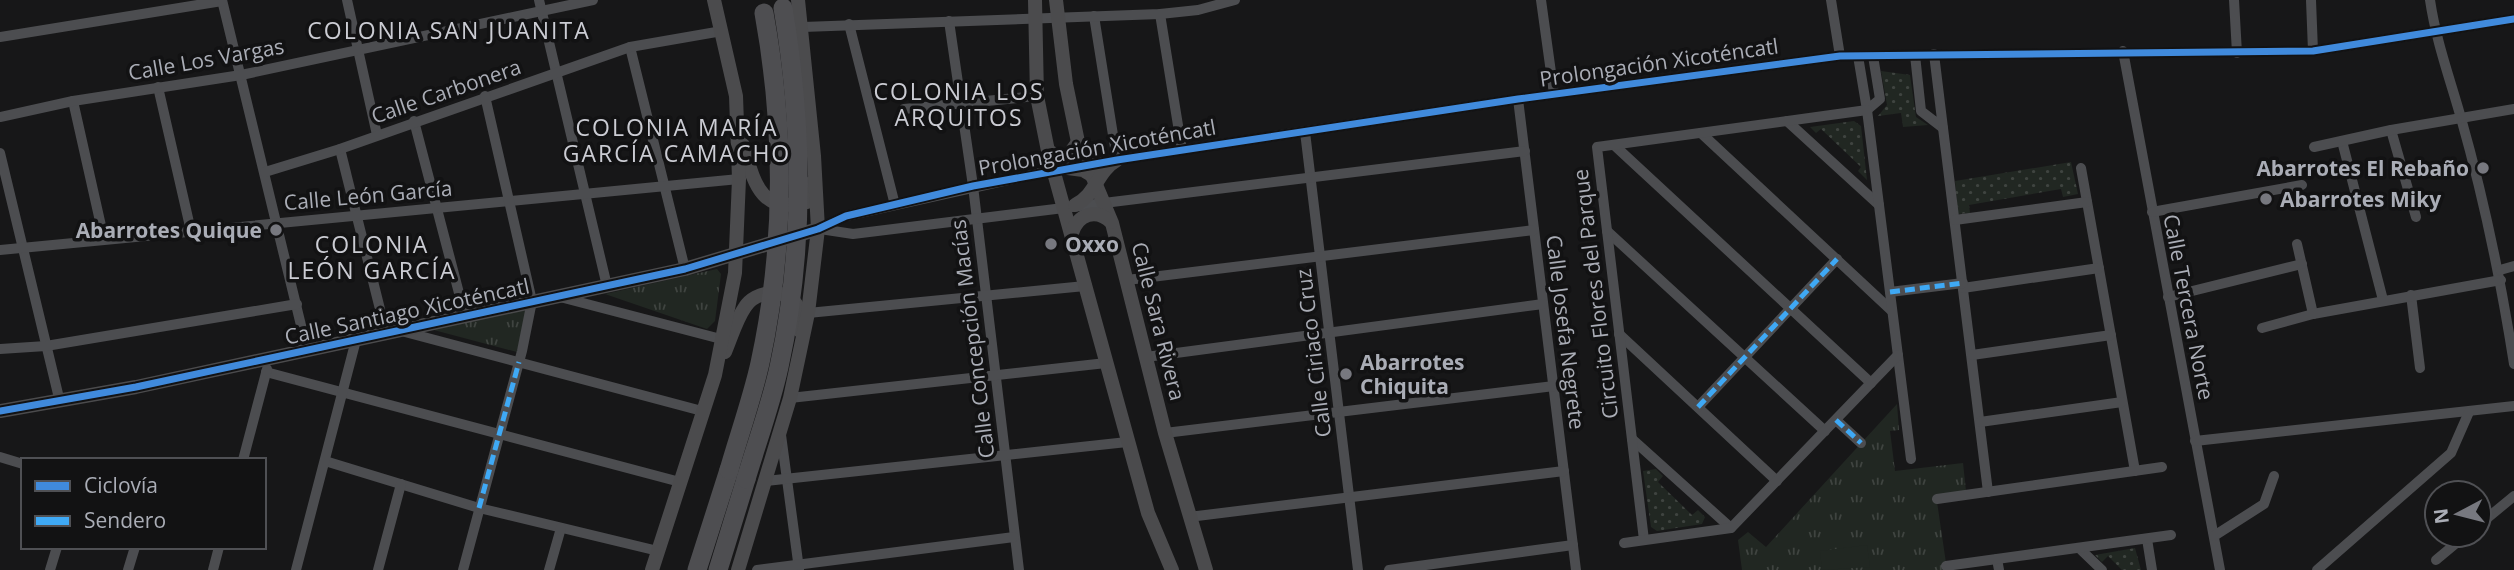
<svg xmlns="http://www.w3.org/2000/svg" width="2514" height="570" font-family="'Open Sans',sans-serif">
	<style>
		.grass { fill: url(#grass-dots) }
		.park { fill: url(#park-tufts) }
		.pitch { fill: #212722 }
		.lines { fill: none; stroke-linecap: round; stroke-linejoin: round }
		.street { stroke: #4c4d50; stroke-width: 10 }
		.secondary { stroke: #4b4b4d; stroke-width: 14 }
		.highway { stroke: #4e4e51; stroke-width: 19 }
		.highway-bridge { stroke: #4e4e51; stroke-width: 19 }
		.quiet { stroke: #3fa9f5; stroke-width: 5; stroke-dasharray: 10 5; stroke-linecap: butt }
		.cycleway-casing { stroke: #121213; stroke-width: 11 }
		.cycleway { stroke: #408adc; stroke-width: 7 }
		.poi-dot { fill: #77787f; stroke: #121213; stroke-width: 2.5 }
		.labels { text-anchor: middle; dominant-baseline: central; stroke-width: 7; stroke-linejoin: round; paint-order: stroke }
		.street-label { font-size: 21px; fill: #aaadb6; stroke: #121213 }
		.poi-label { font-size: 21px; font-weight: bold; fill: #aaadb6; stroke: #121213; text-anchor: start }
		.neighbourhood-label { font-size: 23px; letter-spacing: 2px; fill: #cbccd3; stroke: #121213 }
	</style>
	<defs>
		<pattern id="grass-dots" width="8" height="8" patternUnits="userSpaceOnUse" patternTransform="scale(1.75)"><rect width="8" height="8" fill="#212722"/><path d="M2 2h.1M6 6h.1" fill="none" stroke="#3f4440" stroke-width="1.8" stroke-linecap="round"/></pattern>
		<pattern id="park-tufts" width="24" height="20" patternUnits="userSpaceOnUse" patternTransform="scale(1.75)"><rect width="24" height="20" fill="#212722"/><path d="M3 7l-1-3M5 7V3M7 7l1-3M15 17l-1-3M17 17v-4M19 17l1-3" fill="none" stroke="#3f4440"/></pattern>
	</defs>
	<rect width="100%" height="100%" fill="#171718"/>
	<!-- grass -->
	<g class="grass">
		<path d="M1881,71L1910,75L1916,117L1928,125L1903,127L1901,113L1878,116L1887,105Z"/>
		<path d="M1854,121L1861,126L1867,180L1858,171L1861,167L1821,129L1816,133L1810,127Z"/>
		<path d="M2071,162L2078,194L2063,197L2061,189L1969,205L1970,213L1958,214L1955,181Z"/>
		<path d="M1656,469L1663,476L1658,482L1692,515L1698,510L1705,517L1702,524L1657,531L1651,527L1643,471Z"/>
		<path d="M2135,548L2141,570H2122L2108,556L2102,562L2095,555Z"/>
	</g>
	<!-- park -->
	<g class="park">
		<path d="M717,269L721,274L715,321L707,329L605,294Z"/>
		<path d="M526,309L517,352L430,329Z"/>
		<path d="M1897,404L1899,430L1890,431L1895,471L1963,463L1966,491L1936,495L1947,570H1742L1738,540L1748,532L1766,547Z"/>
	</g>
	<!-- pitch -->
	<path class="pitch" d="M1867,545L1870,567L1822,570L1820,551Z"/>
	<g class="lines">
		<!-- street -->
		<g class="street">
			<path d="M222,0L307,350"/>
			<path d="M347,0L377,135"/>
			<path d="M539,0L607,286"/>
			<path d="M1541,0L1554,94"/>
			<path d="M1831,0L1840,56"/>
			<path d="M2234,0L2237,53"/>
			<path d="M2311,0L2313,51"/>
			<path d="M2430,0C2436,41 2450,79 2461,118C2484,199 2501,281 2514,364"/>
			<path d="M1160,14L1182,150"/>
			<path d="M1094,16L1117,160"/>
			<path d="M949,21L973,186L1019,570"/>
			<path d="M849,24L895,205"/>
			<path d="M803,27L1160,14L1198,10L1235,0"/>
			<path d="M0,37L222,1"/>
			<path d="M630,47L685,269"/>
			<path d="M2123,51L2220,570"/>
			<path d="M1915,55L1921,111L1943,128L1934,54"/>
			<path d="M1858,56L1867,110L1880,99L1873,56"/>
			<path d="M158,87L191,231"/>
			<path d="M1518,99L1576,570"/>
			<path d="M73,101L104,239"/>
			<path d="M904,109L1037,96"/>
			<path d="M0,117L73,101L241,75L593,0"/>
			<path d="M414,121L465,316"/>
			<path d="M1787,121L1879,205"/>
			<path d="M1943,128L1988,492"/>
			<path d="M2391,130L2416,217"/>
			<path d="M1305,132L1358,570"/>
			<path d="M1701,133L1892,311"/>
			<path d="M2342,141L2383,300"/>
			<path d="M1614,145L1871,383"/>
			<path d="M2314,147L2391,130L2514,109"/>
			<path d="M340,149L386,333"/>
			<path d="M0,153L59,398"/>
			<path d="M1083,165L1518,99L1840,56L2313,51L2514,19"/>
			<path d="M2081,168L2135,471"/>
			<path d="M265,172L340,149L630,47L722,31"/>
			<path d="M2152,212L2302,185"/>
			<path d="M1955,220L2087,202"/>
			<path d="M818,229L846,216L1058,169"/>
			<path d="M820,229L853,234L1525,151"/>
			<path d="M1607,231L1825,431"/>
			<path d="M2297,244L2313,314"/>
			<path d="M0,250L739,179"/>
			<path d="M2500,270L2514,266"/>
			<path d="M1127,280L1534,230"/>
			<path d="M1963,288L2099,268"/>
			<path d="M1890,292L1963,283"/>
			<path d="M2411,295L2420,368"/>
			<path d="M560,297L721,339"/>
			<path d="M2168,297L2302,264"/>
			<path d="M808,313L1085,286"/>
			<path d="M2262,328L2313,314L2501,280"/>
			<path d="M405,332L702,411"/>
			<path d="M1619,334L1777,481"/>
			<path d="M0,349L46,346L297,304"/>
			<path d="M1972,355L2111,335"/>
			<path d="M1146,357L1543,304"/>
			<path d="M266,372L680,482"/>
			<path d="M790,398L1106,363"/>
			<path d="M1698,407L1837,259"/>
			<path d="M1836,420L1861,443"/>
			<path d="M1980,422L2122,402"/>
			<path d="M1165,433L1554,386"/>
			<path d="M781,435L799,569"/>
			<path d="M1632,439L1731,528"/>
			<path d="M2195,441L2514,406"/>
			<path d="M0,457L23,464"/>
			<path d="M243,460L267,369"/>
			<path d="M325,461L479,508L658,551"/>
			<path d="M766,481L1127,442"/>
			<path d="M1937,499L2162,467"/>
			<path d="M1189,517L1564,471"/>
			<path d="M2479,525L2514,496"/>
			<path d="M2214,536L2264,504L2274,476"/>
			<path d="M2147,539L2152,570"/>
			<path d="M1644,540L1597,147L1867,110L1911,459"/>
			<path d="M1624,543L1731,528L1898,355"/>
			<path d="M2079,548L2102,570"/>
			<path d="M1997,559L1999,570"/>
			<path d="M2436,560L2466,535"/>
			<path d="M1946,566L2171,535"/>
			<path d="M50,570L57,547"/>
			<path d="M128,570L135,547"/>
			<path d="M213,570L219,547"/>
			<path d="M296,570L356,340"/>
			<path d="M378,570L401,484"/>
			<path d="M463,570L522,351L532,301L485,96"/>
			<path d="M549,570L561,528"/>
			<path d="M757,570L1014,537"/>
			<path d="M1389,570L1573,545"/>
			<path d="M2317,570L2451,453L2469,412"/>
		</g>
		<!-- secondary -->
		<g class="secondary">
			<path d="M1035,0L1037,96L1048,151L1148,513L1172,570"/>
			<path d="M1056,0L1066,84L1078,142L1112,223L1165,433L1206,570"/>
			<path d="M743,145C754,182 760,215 807,202L811,183"/>
			<path d="M1048,151L1058,156H1068L1078,142"/>
			<path d="M1068,168L1083,170L1093,176"/>
			<path d="M1075,205C1097,194 1096,172 1117,160"/>
			<path d="M1072,233C1078,214 1096,208 1111,222"/>
			<path d="M725,352C731,338 736,320 745,307C755,291 785,287 796,304C801,311 800,323 800,331"/>
			<path d="M0,411L136,387L685,269L818,229"/>
			<path d="M652,570L715,375L735,273L739,179L736,96L714,0"/>
			<path d="M738,570L790,398L808,313L818,229L814,156L798,0"/>
		</g>
		<!-- highway -->
		<g class="highway">
			<path d="M697,570L729,470"/>
			<path d="M718,570L746,479"/>
		</g>
		<!-- highway-bridge -->
		<g class="highway-bridge">
			<path d="M729,470C739,435 752,399 760,363C785,248 785,129 764,13"/>
			<path d="M746,479C757,442 771,404 779,367C805,248 803,127 783,8"/>
		</g>
		<!-- quiet -->
		<g class="quiet">
			<path d="M1890,292L1963,283"/>
			<path d="M1698,407L1837,259"/>
			<path d="M1836,420L1861,443"/>
			<path d="M479,508L519,362"/>
		</g>
		<!-- cycleway casing -->
		<g class="cycleway-casing">
			<path id="cycleway" d="M0,411L136,387L685,269L818,229L846,216L973,186L1117,160L1518,99L1840,56L2313,51L2514,19"/>
		</g>
		<!-- cycleway -->
		<use href="#cycleway" class="cycleway"/>
	</g>
	<!-- markers -->
	<g class="poi-dot">
		<circle cx="2483" cy="168" r="7"/>
		<circle cx="2266" cy="199" r="7"/>
		<circle cx="276" cy="230" r="7"/>
		<circle cx="1051" cy="244" r="7"/>
		<circle cx="1346" cy="374" r="7"/>
	</g>
	<g class="labels">
		<!-- street labels -->
		<g class="street-label">
			<text transform="translate(206 59) rotate(-10)">Calle Los Vargas</text>
			<text transform="translate(1659 62) rotate(-8)">Prolongación Xicoténcatl</text>
			<text transform="translate(446 91) rotate(-19)">Calle Carbonera</text>
			<text transform="translate(1097 147) rotate(-10)">Prolongación Xicoténcatl</text>
			<text transform="translate(368 195) rotate(-5)">Calle León García</text>
			<text transform="translate(1595 294) rotate(-97)">Circuito Flores del Parque</text>
			<text transform="translate(2189 307) rotate(79)">Calle Tercera Norte</text>
			<text transform="translate(407 311) rotate(-12)">Calle Santiago Xicoténcatl</text>
			<text transform="translate(1159 321) rotate(76)">Calle Sara Rivera</text>
			<text transform="translate(1566 332) rotate(83)">Calle Josefa Negrete</text>
			<text transform="translate(972 339) rotate(-97)">Calle Concepción Macías</text>
			<text transform="translate(1313 353) rotate(-97)">Calle Ciriaco Cruz</text>
		</g>
		<!-- poi labels -->
		<g class="poi-label">
			<text x="2469" y="168" text-anchor="end">Abarrotes El Rebaño</text>
			<text x="2280" y="199">Abarrotes Miky</text>
			<text x="262" y="230" text-anchor="end">Abarrotes Quique</text>
			<text x="1065" y="244">Oxxo</text>
			<text x="1360" y="362">Abarrotes<tspan x="1360" dy="24">Chiquita</tspan></text>
		</g>
		<!-- neighbourhood labels -->
		<g class="neighbourhood-label">
			<text x="449" y="30">COLONIA SAN JUANITA</text>
			<text x="959" y="91">COLONIA LOS<tspan x="959" dy="26">ARQUITOS</tspan></text>
			<text x="677" y="127">COLONIA MARÍA<tspan x="677" dy="26">GARCÍA CAMACHO</tspan></text>
			<text x="372" y="244">COLONIA<tspan x="372" dy="26">LEÓN GARCÍA</tspan></text>
		</g>
	</g>
	<!-- legend -->
	<rect x="21" y="458" width="245" height="91" fill="#121213" stroke="#4f5054" stroke-width="2"/>
	<rect x="35" y="481" width="35" height="10" fill="#408adc" stroke="#4f5054" stroke-width="2"/>
	<text x="84" y="493" font-size="21" fill="#aaadb6">Ciclovía</text>
	<rect x="35" y="516" width="35" height="10" fill="#3fa9f5" stroke="#4f5054" stroke-width="2"/>
	<text x="84" y="528" font-size="21" fill="#aaadb6">Sendero</text>
	<!-- north arrow -->
	<g transform="translate(2458 514) rotate(263)"><circle r="33" fill="#121213" stroke="#4f5054" stroke-width="2"/>
	<path d="M0-5L12 26L0 18L-12 26Z" fill="#77787f"/>
	<text y="-10" font-size="19" font-weight="bold" text-anchor="middle" fill="#aaadb6">N</text>
	</g>
</svg>
